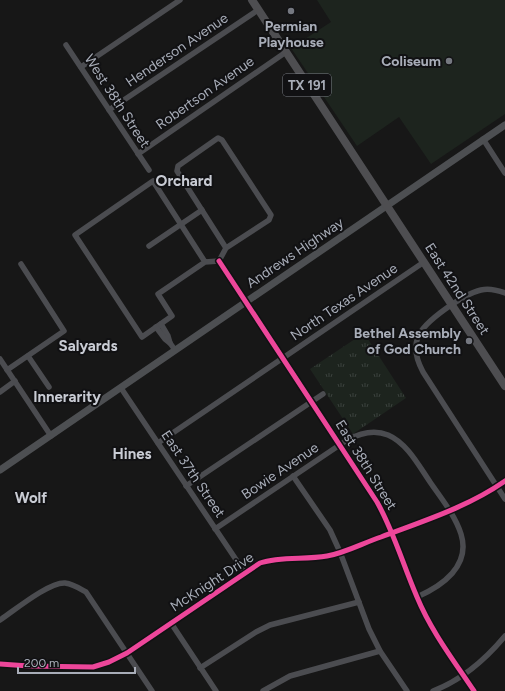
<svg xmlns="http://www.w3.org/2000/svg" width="505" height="691" font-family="Figtree,sans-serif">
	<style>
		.grass { fill: url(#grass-tufts) }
		.pitch { fill: #1d241e }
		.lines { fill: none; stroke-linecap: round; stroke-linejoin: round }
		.minor { stroke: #4b4c50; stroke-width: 5.5 }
		.major { stroke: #4d4f52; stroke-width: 7 }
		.highway { stroke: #4e4e51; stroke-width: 8 }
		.cycleway-casing { stroke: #111113; stroke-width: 8 }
		.cycleway { stroke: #ed469a; stroke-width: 5 }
		.poi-dot { fill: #757880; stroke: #111113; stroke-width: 1.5 }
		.labels { text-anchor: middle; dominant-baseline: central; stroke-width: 4; stroke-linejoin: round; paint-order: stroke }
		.shield { fill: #111113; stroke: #7b7e86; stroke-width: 1 }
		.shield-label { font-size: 13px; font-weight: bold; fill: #a8adb8 }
		.poi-label { font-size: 14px; font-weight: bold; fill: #a8adb8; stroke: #111113; text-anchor: end }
		.street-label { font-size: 14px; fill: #a8adb8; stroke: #111113 }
		.neighbourhood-label { font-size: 15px; font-weight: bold; fill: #c9ccd4; stroke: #111113 }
	</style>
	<defs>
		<pattern id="grass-tufts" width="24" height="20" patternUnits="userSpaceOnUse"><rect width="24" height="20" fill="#1d241e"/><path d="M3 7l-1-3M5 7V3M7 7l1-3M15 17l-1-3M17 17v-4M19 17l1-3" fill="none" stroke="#3b413d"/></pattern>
	</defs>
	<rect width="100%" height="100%" fill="#171717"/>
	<!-- grass -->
	<path class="grass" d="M364,333L406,398L353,434L310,369Z"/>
	<!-- pitch -->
	<path class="pitch" d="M317,0H505V114L431,164L399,117L357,146L291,48L331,22Z"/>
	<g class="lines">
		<!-- minor -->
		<g class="minor">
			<path d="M66,45L149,170"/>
			<path d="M81,67L180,0"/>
			<path d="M109,110L258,10"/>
			<path d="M483,139L505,173"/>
			<path d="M138,154L286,52"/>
			<path d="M149,246L202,210"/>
			<path d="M219,261L377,502C394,532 403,565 417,597C431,631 454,661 474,691"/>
			<path d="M219,261L226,248L269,220L271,215L222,140L218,138L178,166L177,171L226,248"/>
			<path d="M205,262L153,181L75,235L142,337L172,316L158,294L205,262L219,261"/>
			<path d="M505,293C497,290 489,288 481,290C464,294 424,321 418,337C413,349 417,361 423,372L505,499"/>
			<path d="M161,324L168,336L170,343L175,350"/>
			<path d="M156,327L165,339L170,343"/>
			<path d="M28,356L49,387"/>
			<path d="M0,359L51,436"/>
			<path d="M7,370L64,331L21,264"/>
			<path d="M121,388L245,573"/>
			<path d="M0,392L15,381"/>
			<path d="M158,443L424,262"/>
			<path d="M293,476L330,530L340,552L369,629L380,651L407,691"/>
			<path d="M186,486L323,394"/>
			<path d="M215,529L347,440C360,433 374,429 388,435C407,443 419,466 430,482C441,498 455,515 461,534C471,566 442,586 417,597"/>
			<path d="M0,620C15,610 49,582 65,583C73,584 79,588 86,592L152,691"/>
			<path d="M171,623L216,691"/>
			<path d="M0,664L29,666L93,667L109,662L127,653L260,563C281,556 305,560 327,556C345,553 363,543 381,537C423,521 468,507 505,481"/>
			<path d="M200,668L256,632L270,625L359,602"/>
			<path d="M263,691L290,676L380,651"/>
			<path d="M433,691C462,680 485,660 505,636"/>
		</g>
		<!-- major -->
		<path class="major" d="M0,470L505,125"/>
		<!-- highway -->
		<path class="highway" d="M252,0L505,386"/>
		<!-- cycleway casing -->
		<g class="cycleway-casing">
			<g id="cycleway">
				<path d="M219,261L377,502C394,532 403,565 417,597C431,631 454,661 474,691"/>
				<path d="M0,664L29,666L93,667L109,662L127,653L260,563C281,556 305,560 327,556C345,553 363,543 381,537C423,521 468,507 505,481"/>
			</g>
		</g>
		<!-- cycleway -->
		<use href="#cycleway" class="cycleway"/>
	</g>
	<!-- markers -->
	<g class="poi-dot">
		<circle cx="291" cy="11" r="4"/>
		<circle cx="449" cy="61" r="4"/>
		<circle cx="469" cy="341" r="4"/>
	</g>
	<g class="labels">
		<!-- shield labels -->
		<rect class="shield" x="283" y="74" width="48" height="22" rx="3"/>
		<g class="shield-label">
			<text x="307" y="85">TX 191</text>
		</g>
		<!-- poi labels -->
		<g class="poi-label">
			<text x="291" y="26" text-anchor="middle">Permian<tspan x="291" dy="16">Playhouse</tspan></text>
			<text x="441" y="61">Coliseum</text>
			<text x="461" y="333">Bethel Assembly<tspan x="461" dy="16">of God Church</tspan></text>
		</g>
		<!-- street labels -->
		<g class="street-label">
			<text transform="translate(177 50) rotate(-34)">Henderson Avenue</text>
			<text transform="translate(205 93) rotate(-35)">Robertson Avenue</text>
			<text transform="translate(117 101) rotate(57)">West 38th Street</text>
			<text transform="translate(295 253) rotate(-34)">Andrews Highway</text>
			<text transform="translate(457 289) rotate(57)">East 42nd Street</text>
			<text transform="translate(344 302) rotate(-34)">North Texas Avenue</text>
			<text transform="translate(366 465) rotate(58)">East 38th Street</text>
			<text transform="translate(280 471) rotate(-34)">Bowie Avenue</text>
			<text transform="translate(193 474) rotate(56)">East 37th Street</text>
			<text transform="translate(212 582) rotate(-33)">McKnight Drive</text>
		</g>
		<!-- neighbourhood labels -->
		<g class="neighbourhood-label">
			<text x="184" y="181">Orchard</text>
			<text x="88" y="346">Salyards</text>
			<text x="67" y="397">Innerarity</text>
			<text x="132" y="454">Hines</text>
			<text x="31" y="498">Wolf</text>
		</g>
	</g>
	<!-- scale -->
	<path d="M18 667v6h117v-6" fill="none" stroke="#a8adb8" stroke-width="2"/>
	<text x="24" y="667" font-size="12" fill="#a8adb8" stroke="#111113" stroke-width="3" paint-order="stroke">200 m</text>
</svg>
